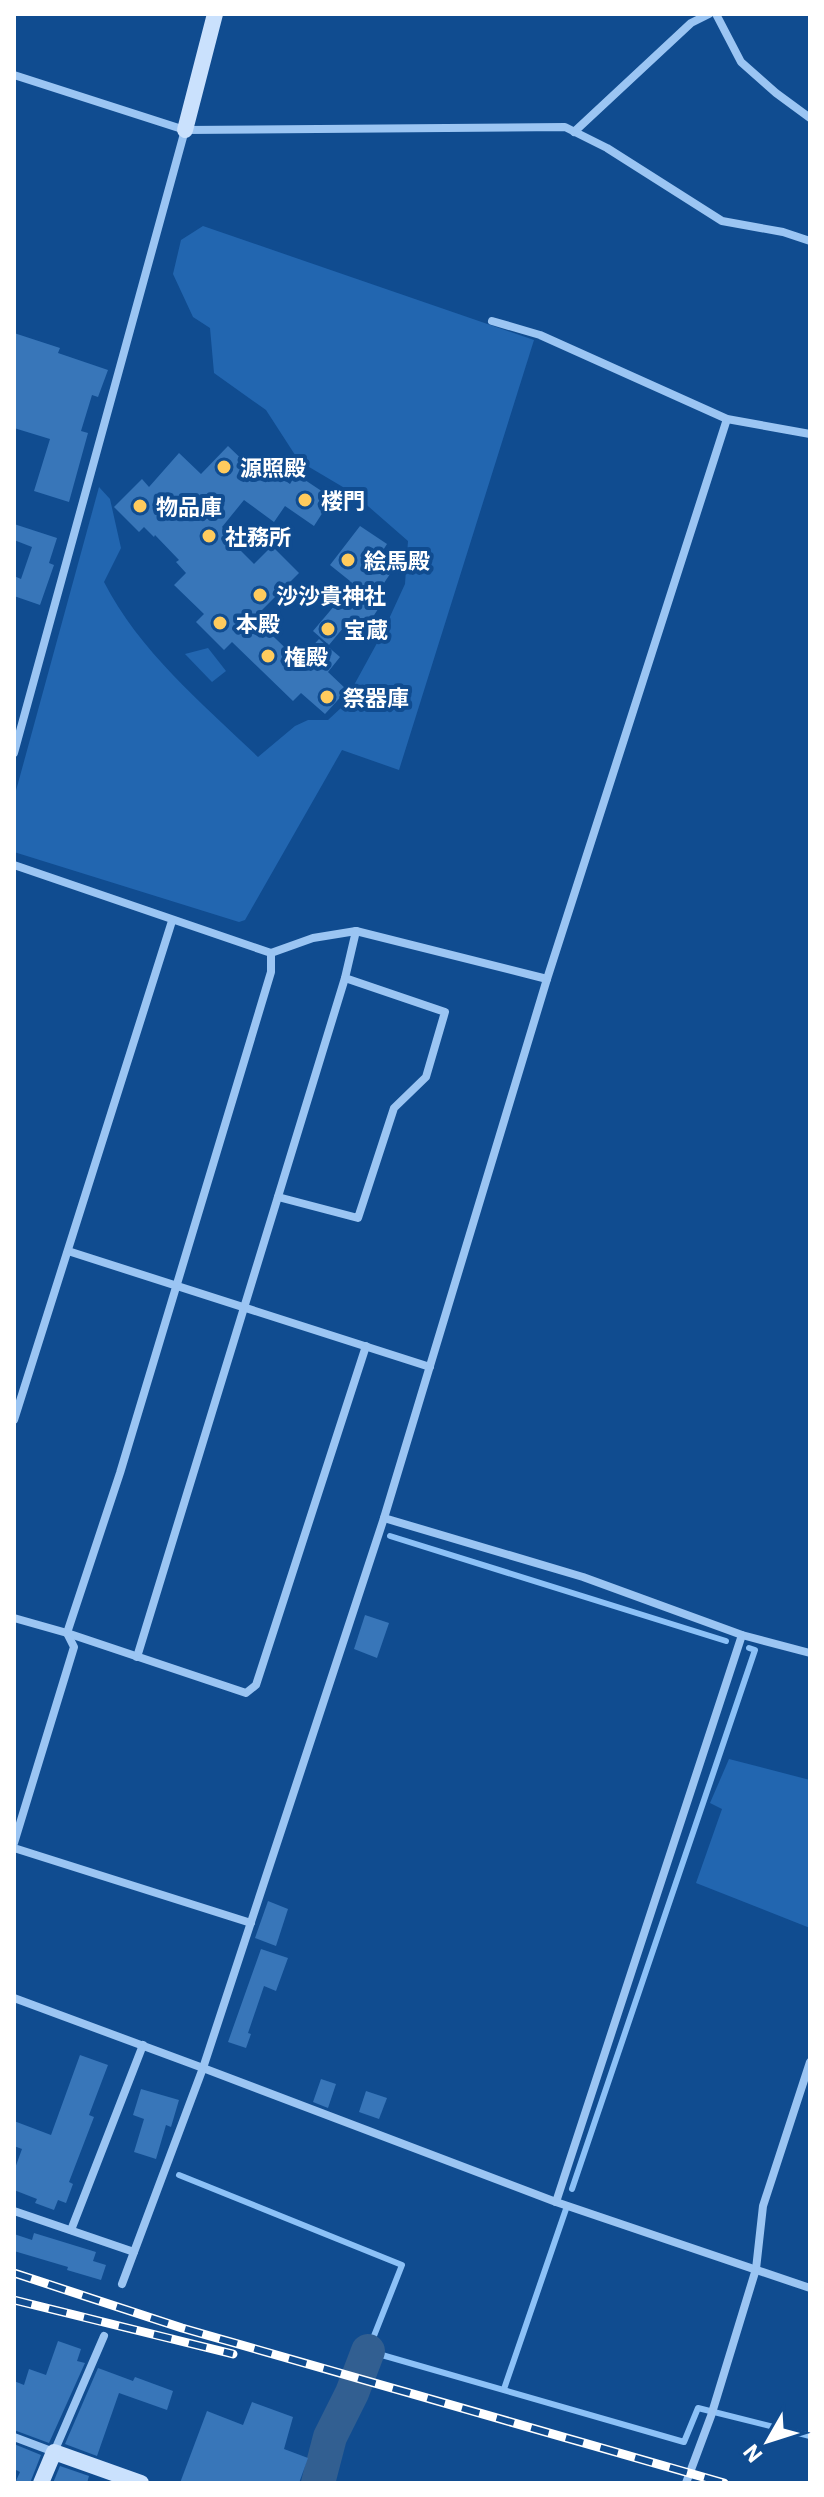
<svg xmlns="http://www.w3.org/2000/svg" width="824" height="2497" font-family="'IBM Plex Sans','Noto Sans JP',sans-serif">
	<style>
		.green { fill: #2266b0 }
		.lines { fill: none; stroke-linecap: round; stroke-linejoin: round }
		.stream { stroke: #8cc1f7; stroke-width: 6 }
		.river { stroke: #325f91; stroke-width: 34 }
		.building { fill: #3876b9 }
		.street { stroke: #9bc5f3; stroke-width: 8 }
		.secondary { stroke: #cae1fd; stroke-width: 16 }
		.rail-casing { stroke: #fff; stroke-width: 9 }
		.rail { stroke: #104c90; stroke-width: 6; stroke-dasharray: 18; stroke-linecap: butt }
		.poi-dot { fill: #ffcb5d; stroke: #104c90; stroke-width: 3 }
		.labels { text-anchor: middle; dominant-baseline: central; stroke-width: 8; stroke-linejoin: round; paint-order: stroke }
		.poi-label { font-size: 22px; font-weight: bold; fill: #fff; stroke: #104c90; text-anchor: start }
	</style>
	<rect width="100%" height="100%" fill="#104c90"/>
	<!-- green -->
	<g class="green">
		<path d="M203,226L534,340L399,770L342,750L245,920L239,922L14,852V798L99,487L110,499L121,548L104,582C139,651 203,704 258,757L295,726L308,720H328L342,707L382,634L405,584L408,541L353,493L299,461L266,410L214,373L210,328L193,317L173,274L181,240Z"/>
		<path d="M208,648L226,671L212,682L185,654Z"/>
		<path d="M729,1759L810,1780V1928L696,1883L722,1809L710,1803Z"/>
	</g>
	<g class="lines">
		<!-- stream -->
		<g class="stream">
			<path d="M390,1536L726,1641"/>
			<path d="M179,2175L402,2265L368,2351L684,2442L698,2408L810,2436"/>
			<path d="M572,2189L755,1650L749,1648"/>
			<path d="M504,2389L566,2209"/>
		</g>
		<!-- river -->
		<path class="river" d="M318,2483L330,2437L352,2393L368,2351"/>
	</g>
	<!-- building -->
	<g class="building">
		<path d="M14,333L60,348L58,353L108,370L98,397L92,395L81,431L88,433L69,502L34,491L50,439L14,428Z"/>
		<path d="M228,446L253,470L259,463L290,484L296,474L332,498L314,526L285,506L274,522L244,500L222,527L229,535L227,537L254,564L272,546L299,573L254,618L299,661L319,639L340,657L328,672L347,690L325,714L301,693L293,701L232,642L224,650L196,622L204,614L174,585L186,573L176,562L179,560L155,535L154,537L144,527L139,532L114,507L142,479L149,487L179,453L201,474Z"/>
		<path d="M14,524L57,538L49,563L54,565L40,605L14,596V576L21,579L32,547L14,540Z"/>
		<path d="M360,526L387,544L376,561L392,571L374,598L382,603L363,632L348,622L329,645L313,631L335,605L350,581L330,565Z"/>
		<path d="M365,1615L389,1623L377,1658L354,1649Z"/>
		<path d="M268,1901L288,1909L276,1946L255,1938Z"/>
		<path d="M261,1949L288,1958L276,1991L264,1986L248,2033L251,2034L246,2048L228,2042Z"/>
		<path d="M80,2055L108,2065L89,2115L94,2117L69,2182L73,2184L66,2203L58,2200L54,2210L35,2203L37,2199L14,2190V2171L22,2149L14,2146V2121L51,2135Z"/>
		<path d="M321,2079L336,2084L328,2108L313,2102Z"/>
		<path d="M141,2089L179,2100L171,2127L166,2125L156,2159L134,2152L144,2119L133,2115Z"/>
		<path d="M366,2091L387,2098L379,2119L359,2112Z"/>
		<path d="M34,2233L96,2252L93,2261L106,2265L101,2280L67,2270L68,2267L14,2251V2234L32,2240Z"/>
		<path d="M58,2341L81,2349L77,2361L85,2363L49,2443L14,2430V2381L24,2385L29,2369L46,2375Z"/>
		<path d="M98,2368L133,2381L135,2377L173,2391L167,2410L119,2393L97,2456L65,2444Z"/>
		<path d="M252,2402L293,2417L284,2449L308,2458L299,2483H180L207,2411L243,2425Z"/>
		<path d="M14,2444L41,2455L30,2483H15L20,2472L14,2469Z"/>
		<path d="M60,2466L89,2476L87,2483H53Z"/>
	</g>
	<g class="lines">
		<!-- street -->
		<g class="street">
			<path d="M716,14L741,62L776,93L810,118"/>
			<path d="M14,75L185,130L565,127L607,148L722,221L783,232L810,241"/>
			<path d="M574,132L691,23L709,14"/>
			<path d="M492,321L540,335L727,419L810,434"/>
			<path d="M14,753L185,130"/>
			<path d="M14,865L271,953L313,938L356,931L547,979"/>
			<path d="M278,1197L358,1218L394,1108L426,1077L445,1012L345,978"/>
			<path d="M68,1251L430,1367"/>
			<path d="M14,1420L172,921"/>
			<path d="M384,1518L583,1577L742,1635L810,1653"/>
			<path d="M14,1618L67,1633L246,1693L256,1685L366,1346"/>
			<path d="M137,1657L345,978L356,931"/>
			<path d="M14,1843L74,1647L67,1633L120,1473L271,972V953"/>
			<path d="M14,1848L251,1923"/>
			<path d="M14,1998L203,2068L556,2202L810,2288"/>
			<path d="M556,2202L742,1635"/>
			<path d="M14,2211L134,2252"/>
			<path d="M71,2230L143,2045"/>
			<path d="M122,2284L203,2068L384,1518L547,979L727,419"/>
			<path d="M14,2437L54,2452L104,2336"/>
			<path d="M686,2483L711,2416L756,2269L763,2206L810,2062"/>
		</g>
		<!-- secondary -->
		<g class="secondary">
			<path d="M185,130L215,14"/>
			<path d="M41,2483L54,2452L141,2483"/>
		</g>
		<!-- rail casing -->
		<g class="rail-casing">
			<g id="rail">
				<path d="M14,2273L182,2328L724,2483"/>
				<path d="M14,2300L233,2354"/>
			</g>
		</g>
		<!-- rail -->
		<use href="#rail" class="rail"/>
	</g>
	<!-- markers -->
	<g class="poi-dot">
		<circle cx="224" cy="467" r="8"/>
		<circle cx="305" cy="500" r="8"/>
		<circle cx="140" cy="506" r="8"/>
		<circle cx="209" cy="536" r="8"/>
		<circle cx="348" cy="560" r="8"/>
		<circle cx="260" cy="595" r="8"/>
		<circle cx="220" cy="623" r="8"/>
		<circle cx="328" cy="629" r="8"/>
		<circle cx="268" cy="656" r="8"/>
		<circle cx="327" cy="697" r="8"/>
	</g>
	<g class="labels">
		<!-- poi labels -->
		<g class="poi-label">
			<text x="240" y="467">源照殿</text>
			<text x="321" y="500">楼門</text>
			<text x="156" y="506">物品庫</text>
			<text x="225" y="536">社務所</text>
			<text x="364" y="560">絵馬殿</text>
			<text x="276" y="595">沙沙貴神社</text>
			<text x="236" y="623">本殿</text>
			<text x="344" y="629">宝蔵</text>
			<text x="284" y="656">権殿</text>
			<text x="343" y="697">祭器庫</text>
		</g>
	</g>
	<!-- border -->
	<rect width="824" height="2497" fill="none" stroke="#ffffff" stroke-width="32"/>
	<!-- north arrow -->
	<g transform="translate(768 2441) rotate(231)" stroke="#104c90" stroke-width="6" paint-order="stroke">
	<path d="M0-6L14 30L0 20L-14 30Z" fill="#ffffff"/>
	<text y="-12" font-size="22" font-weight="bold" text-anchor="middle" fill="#ffffff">N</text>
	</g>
</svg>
